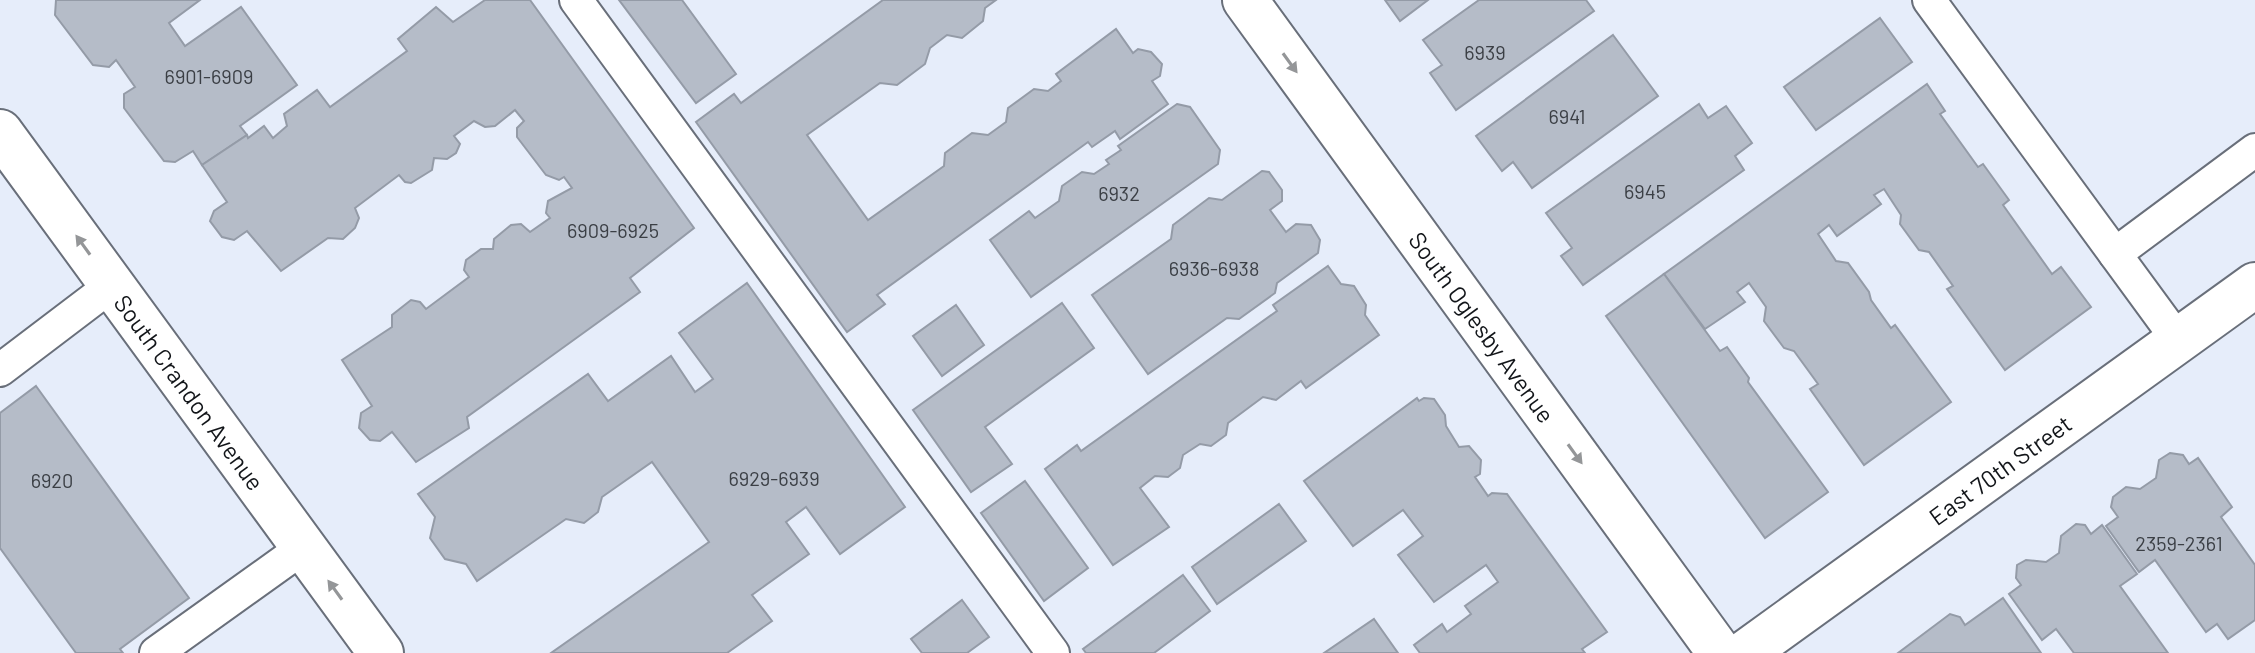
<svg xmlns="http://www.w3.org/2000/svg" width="2255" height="653" font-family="Barlow,sans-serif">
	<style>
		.building { fill: #b5bcc8; stroke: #949ba7; stroke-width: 2 }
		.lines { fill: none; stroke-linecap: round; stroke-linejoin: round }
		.lane-casing { stroke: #696f7a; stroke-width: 36 }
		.street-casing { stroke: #696f7a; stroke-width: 48 }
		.lane { stroke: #fff; stroke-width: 32 }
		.street { stroke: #fff; stroke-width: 44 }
		.oneway { fill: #949698 }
		.labels { text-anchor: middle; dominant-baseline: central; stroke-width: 7; stroke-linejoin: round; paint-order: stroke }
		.number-label { font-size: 20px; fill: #3b3f45 }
		.street-label { font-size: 24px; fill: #121519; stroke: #f9fafd }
	</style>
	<rect width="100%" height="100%" fill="#e6edfa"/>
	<!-- building -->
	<g class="building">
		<path d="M56,0H200L169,23L185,46L241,7L297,85L240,126L247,135L202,165L193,151L175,162L164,161L124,108V94L135,87L116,60L109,67L93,65L55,15Z"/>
		<path d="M485,0H530L694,228L630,278L640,292L467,417L469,428L416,462L392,432L380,441L370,440L359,428L361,413L372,406L342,360L392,327V315L411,300L420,302L426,309L469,277L464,270L466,260L481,249H493L494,239L511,225L521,224L530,232L550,218L546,213L548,201L572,188L564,177L559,180L546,175L517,137V128L524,121L515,110L495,126L485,127L474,121L454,136L460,144L456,153L447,159L434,158L432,170L411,183L405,182L399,175L355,208L359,218L355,228L343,239L328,238L281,271L247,231L234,240L222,237L210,221L214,211L227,202L202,165L247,135L248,138L264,126L273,138L287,126L284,114L317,90L330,107L407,51L398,39L436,7L453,22Z"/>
		<path d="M619,0H682L736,74L696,103Z"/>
		<path d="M883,0H996L985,8L983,21L962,38L947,35L930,48L925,64L897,85L880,83L807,135L868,220L944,166L945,153L972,133L988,135L1006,122L1008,108L1034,89L1048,91L1061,81L1056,74L1116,29L1133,53L1138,49L1151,52L1162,64L1160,76L1152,81L1168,104L1120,139L1115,131L1092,147L1088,142L877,295L885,304L847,332L696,122L734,94L741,103Z"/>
		<path d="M1385,0H1428L1400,21Z"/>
		<path d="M1479,0H1586L1594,11L1456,110L1430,73L1442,65L1423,40Z"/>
		<path d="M1880,18L1912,62L1816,130L1784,87Z"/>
		<path d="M1613,35L1658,96L1532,188L1513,162L1502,171L1476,136Z"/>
		<path d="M1927,84L1945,111L1940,114L1978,167L1983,164L2009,200L2003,205L2052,274L2061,267L2091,307L2005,370L1947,289L1953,286L1929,252L1919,250L1900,224L1901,215L1884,189L1874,195L1881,204L1837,236L1829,225L1818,234L1836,261L1848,263L1869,292L1871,300L1891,328L1895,325L1951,402L1864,465L1810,389L1818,384L1794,351L1784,348L1764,321L1766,307L1749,283L1737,292L1745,302L1705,329L1664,274Z"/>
		<path d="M1177,104L1190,107L1220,150L1218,164L1031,297L990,240L1029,211L1035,218L1059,201L1062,186L1082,172L1094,174L1109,164L1106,160L1121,150L1118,146Z"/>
		<path d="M1699,104L1708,118L1726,106L1752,143L1735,156L1744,170L1583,285L1561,256L1572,248L1546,213Z"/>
		<path d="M1262,171L1269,172L1282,190V201L1270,210L1286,232L1296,224L1311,225L1320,240L1318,253L1277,283L1275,293L1239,319L1227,318L1148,374L1092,295L1171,239L1173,225L1209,198L1222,200Z"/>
		<path d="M1328,266L1341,284L1354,286L1366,305L1365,315L1379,335L1306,388L1301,381L1276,400L1263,397L1228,423L1226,435L1211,446L1200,444L1183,455L1180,468L1168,477L1155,476L1140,488L1169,527L1113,565L1045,469L1077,445L1081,451L1277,311L1273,305Z"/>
		<path d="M1664,274L1720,351L1727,347L1749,378L1748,382L1828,492L1765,538L1606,316Z"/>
		<path d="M747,283L905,507L840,554L806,507L786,522L809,554L752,595L772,621L727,653H551L709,542L652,462L602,497L598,512L584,523L566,519L477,581L466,564L445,559L430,538L435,517L418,494L588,374L608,401L671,356L695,392L713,379L679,333Z"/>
		<path d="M1062,303L1094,348L985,427L1012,464L971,492L913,410Z"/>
		<path d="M956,305L984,345L942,376L913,336Z"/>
		<path d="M36,386L189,598L120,649L123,653H76L0,548V413Z"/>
		<path d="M1417,398L1419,401L1424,398L1434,399L1445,415L1446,426L1459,447L1469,446L1481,460L1480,474L1475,477L1488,496L1492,493L1507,494L1607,632L1582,649L1585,653H1420L1414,645L1442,624L1447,632L1471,614L1465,606L1498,582L1486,565L1434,602L1398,555L1423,536L1403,510L1353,546L1304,481Z"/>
		<path d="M2170,453L2183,455L2189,464L2198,458L2232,507L2221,517L2255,565V620L2228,639L2217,624L2206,632L2155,560L2139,572L2106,526L2118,517L2111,507L2113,497L2126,487L2140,489L2156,478L2159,460Z"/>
		<path d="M1025,481L1088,568L1044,601L981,513Z"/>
		<path d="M1279,504L1306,541L1217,604L1192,567Z"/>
		<path d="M2076,524L2085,525L2091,534L2102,525L2137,574L2120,586L2168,653H2074L2056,629L2042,640L2009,594L2021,585L2016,578L2017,565L2026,560L2046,562L2059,553L2061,536Z"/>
		<path d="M1183,575L1210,611L1154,653H1086L1083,649Z"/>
		<path d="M2003,598L2041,653H1898L1950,614L1960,617L1965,625Z"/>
		<path d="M962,600L989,637L967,653H922L911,639Z"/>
		<path d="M1374,619L1398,653H1324Z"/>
	</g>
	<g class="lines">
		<!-- lane casing -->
		<g class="lane-casing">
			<g id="lane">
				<path d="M576,0L1053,653"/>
				<path d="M1929,0L2178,340"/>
				<path d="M2115,254L2255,150"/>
				<path d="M0,370L112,285"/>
				<path d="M156,653L304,547"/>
			</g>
		</g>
		<!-- street casing -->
		<g class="street-casing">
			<g id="street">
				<path id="s1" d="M1245,0L1720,653"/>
				<path id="s2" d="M0,132L381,653"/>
				<path id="s3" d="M1745,653L2255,285"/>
			</g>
		</g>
		<!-- lane -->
		<use href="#lane" class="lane"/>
		<!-- street -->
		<use href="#street" class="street"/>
	</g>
	<!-- one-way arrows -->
	<defs><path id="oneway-solid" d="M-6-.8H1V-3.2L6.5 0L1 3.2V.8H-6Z" transform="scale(2)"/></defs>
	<g class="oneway">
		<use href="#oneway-solid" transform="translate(1290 63) rotate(54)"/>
		<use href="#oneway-solid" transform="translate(83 245) rotate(-126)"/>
		<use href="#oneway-solid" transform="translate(1575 454) rotate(54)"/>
		<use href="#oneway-solid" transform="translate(335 590) rotate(-126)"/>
	</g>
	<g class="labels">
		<!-- number labels -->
		<g class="number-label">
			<text x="1485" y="52">6939</text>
			<text x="209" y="76">6901-6909</text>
			<text x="1567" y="116">6941</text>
			<text x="1645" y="191">6945</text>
			<text x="1119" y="193">6932</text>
			<text x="613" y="230">6909-6925</text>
			<text x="1214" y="268">6936-6938</text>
			<text x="774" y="478">6929-6939</text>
			<text x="52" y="480">6920</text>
			<text x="2179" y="543">2359-2361</text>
		</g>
		<!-- street labels -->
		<g class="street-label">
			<text stroke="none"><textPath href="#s1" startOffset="404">South Oglesby Avenue</textPath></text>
			<text stroke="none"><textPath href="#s2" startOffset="322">South Crandon Avenue</textPath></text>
			<text stroke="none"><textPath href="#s3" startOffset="314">East 70th Street</textPath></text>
		</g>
	</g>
</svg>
